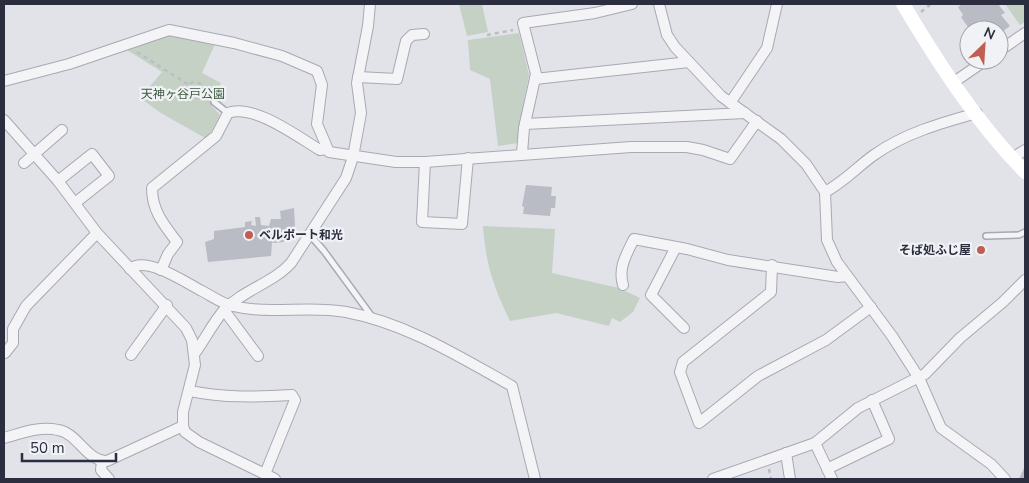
<svg xmlns="http://www.w3.org/2000/svg" width="1029" height="483" font-family="'Nunito Sans','Noto Sans JP',sans-serif">
	<style>
		.green { fill: #c4d1c4 }
		.building { fill: #b9bbc5 }
		.lines { fill: none; stroke-linecap: round; stroke-linejoin: round }
		.lane-casing { stroke: #a7a9b3; stroke-width: 8 }
		.street-casing { stroke: #a7a9b3; stroke-width: 12 }
		.path { stroke: #bcbdc3; stroke-width: 2.5; stroke-dasharray: 4 4; stroke-linecap: butt }
		.lane { stroke: #f4f4f7; stroke-width: 5 }
		.street { stroke: #f4f4f7; stroke-width: 10 }
		.secondary { stroke: #fff; stroke-width: 14 }
		.poi-dot { fill: #c05e54; stroke: #f1f2f6; stroke-width: 2 }
		.labels { text-anchor: middle; dominant-baseline: central; stroke-width: 4.5; stroke-linejoin: round; paint-order: stroke }
		.park-label { font-size: 12px; fill: #3a593c; stroke: #f1f2f6 }
		.poi-label { font-size: 12px; font-weight: bold; fill: #2b2e3f; stroke: #f1f2f6; text-anchor: start }
	</style>
	<rect width="100%" height="100%" fill="#e1e3e9"/>
	<!-- green -->
	<g class="green">
		<path d="M459,4H482L488,32L467,36Z"/>
		<path d="M1005,4H1025V22L1020,25Z"/>
		<path d="M519,33L529,75L519,125L518,143L498,146L490,79L470,70L468,40Z"/>
		<path d="M167,35L215,44L202,73L221,83L211,105L220,115L210,134L205,138L161,113L140,98L162,72L127,50Z"/>
		<path d="M483,226L555,229L552,273L619,288L640,298L633,312L620,322L612,318L609,326L556,313L510,321C493,286 486,265 483,226Z"/>
	</g>
	<!-- building -->
	<g class="building">
		<path d="M962,4H998L1005,13L1001,15L1010,26L999,34V30H974L971,25L968,27L961,17L963,15L958,7Z"/>
		<path d="M526,185L552,187L551,196H556L555,208H551L550,216L523,214L524,207L522,206Z"/>
		<path d="M294,208L295,226L285,230L284,242L272,243L271,256L208,262L205,242L214,239V231L245,227V222L252,221L251,225L256,226L255,217H260L261,225L269,226L271,219H281L280,211Z"/>
		<path d="M1025,466V479H1019Z"/>
	</g>
	<g class="lines">
		<!-- lane casing -->
		<g class="lane-casing">
			<g id="lane">
				<path d="M214,102L228,113"/>
				<path d="M310,235L324,251L373,318"/>
				<path d="M986,236L1019,235L1025,232"/>
			</g>
		</g>
		<!-- street casing -->
		<g class="street-casing">
			<g id="street">
				<path d="M659,4L667,35L675,47L721,96L781,139L806,164L825,192L827,240L837,262L892,336L919,378L941,428L991,464L1005,479"/>
				<path d="M999,51L1025,33"/>
				<path d="M358,77L397,79L406,41L412,35L424,34"/>
				<path d="M535,79L689,62"/>
				<path d="M4,81L69,64L169,30L234,43L282,56L317,71L322,85L317,124L329,152L396,162H425L631,147H687L703,150L730,159L757,121"/>
				<path d="M954,82L986,60"/>
				<path d="M730,103L767,48L777,4"/>
				<path d="M4,120L58,181L97,233L186,328L192,340L195,365L183,412V426L185,432L199,442L275,479"/>
				<path d="M525,124L745,113"/>
				<path d="M522,153L524,128L536,74L523,23L595,13L632,4"/>
				<path d="M1012,158L1025,150"/>
				<path d="M425,162L422,222L462,224L468,158"/>
				<path d="M24,163L62,130"/>
				<path d="M58,181L92,154L109,176L75,203"/>
				<path d="M825,192C844,182 857,167 874,155C905,133 941,123 977,113"/>
				<path d="M676,247L651,295L684,328"/>
				<path d="M772,265L771,292L683,362L680,372L699,423L758,376L826,340L871,307"/>
				<path d="M130,269C146,255 186,283 202,291C212,296 222,304 233,306C269,315 309,305 346,312C406,323 460,357 512,386L535,479"/>
				<path d="M161,270L168,254L177,242C164,225 152,211 152,188L216,136L228,113C253,103 298,137 320,150L327,149"/>
				<path d="M623,285C618,268 626,255 634,239L687,249L728,260L838,277L847,276"/>
				<path d="M224,310L258,356"/>
				<path d="M5,353L13,343V329L26,306L97,233"/>
				<path d="M195,353C205,339 213,323 224,310C243,290 273,283 291,263L346,178L353,157L361,113L357,83L368,26L370,4"/>
				<path d="M131,355L167,305"/>
				<path d="M190,391C224,398 257,397 292,395L295,400L265,474"/>
				<path d="M4,438C22,433 39,426 58,430C78,433 86,461 107,461L183,426"/>
				<path d="M815,443L832,479"/>
				<path d="M786,453L790,479"/>
				<path d="M102,461L101,470L109,479"/>
				<path d="M827,469L889,439L872,400"/>
				<path d="M713,479L815,443L858,408L925,374L960,338L1003,302L1025,280"/>
			</g>
		</g>
		<!-- path -->
		<g class="path">
			<path d="M921,12L931,4"/>
			<path d="M487,35L513,30"/>
			<path d="M137,52L189,85"/>
			<circle cx="195" cy="90" r="8"/>
			<path d="M769,469L771,479"/>
		</g>
		<!-- lane -->
		<use href="#lane" class="lane"/>
		<!-- street -->
		<use href="#street" class="street"/>
		<!-- secondary -->
		<path class="secondary" d="M903,4C938,63 977,123 1025,172"/>
	</g>
	<!-- markers -->
	<g class="poi-dot">
		<circle cx="249" cy="235" r="5"/>
		<circle cx="981" cy="250" r="5"/>
	</g>
	<g class="labels">
		<!-- park labels -->
		<g class="park-label">
			<text x="183" y="94">天神ヶ谷戸公園</text>
		</g>
		<!-- poi labels -->
		<g class="poi-label">
			<text x="259" y="235">ベルポート和光</text>
			<text x="971" y="250" text-anchor="end">そば処ふじ屋</text>
		</g>
	</g>
	<!-- border -->
	<rect width="1029" height="483" fill="none" stroke="#2b2e3f" stroke-width="10"/>
	<!-- north arrow -->
	<g transform="translate(984 45) rotate(25)"><circle r="24" fill="#f1f2f6" stroke="#a2a4ad"/>
	<path d="M0-4L9 19L0 12L-9 19Z" fill="#c05e54"/>
	<text y="-8" font-size="14" font-weight="bold" text-anchor="middle" fill="#2b2e3f">N</text>
	</g>
	<!-- scale -->
	<path d="M22 453v8h94v-8" fill="none" stroke="#2b2e3f" stroke-width="2.5"/>
	<text x="30" y="453" font-size="15" fill="#2b2e3f" stroke="#f1f2f6" stroke-width="4" paint-order="stroke">50 m</text>
</svg>
